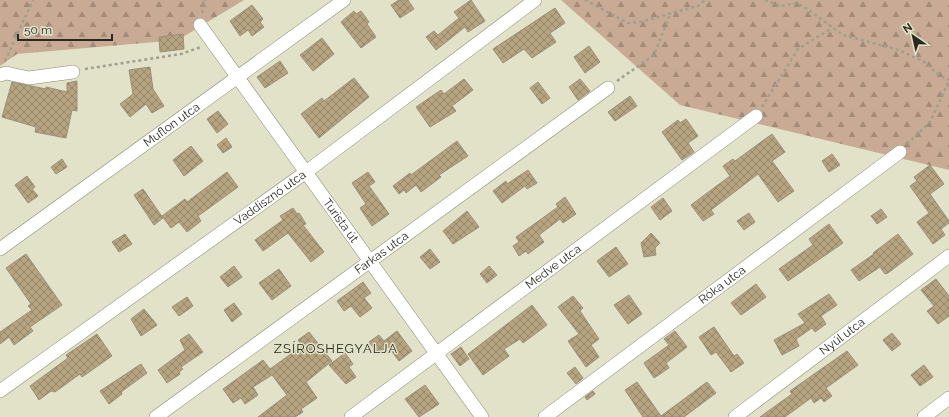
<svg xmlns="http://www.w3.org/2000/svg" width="949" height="417" font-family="Raleway,sans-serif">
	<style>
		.forest { fill: url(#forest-firs) }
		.building { fill: url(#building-cross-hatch); stroke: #9b8f79 }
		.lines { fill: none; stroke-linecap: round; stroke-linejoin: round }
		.street-casing { stroke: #888971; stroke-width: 14 }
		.path { stroke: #9fa08c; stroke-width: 2.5; stroke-dasharray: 3 3; stroke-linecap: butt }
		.street { stroke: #fff; stroke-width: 13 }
		.labels { text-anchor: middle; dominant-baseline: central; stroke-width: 3; stroke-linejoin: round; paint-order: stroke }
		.street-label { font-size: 12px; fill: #29291f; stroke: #e1e2c8 }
		.neighbourhood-label { font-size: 13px; letter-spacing: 1px; fill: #29291f; stroke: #e1e2c8 }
	</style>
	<defs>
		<pattern id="forest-firs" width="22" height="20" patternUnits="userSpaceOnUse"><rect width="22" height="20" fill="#c9ab95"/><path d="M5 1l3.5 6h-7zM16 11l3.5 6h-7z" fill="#a38b79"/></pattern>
		<pattern id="building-cross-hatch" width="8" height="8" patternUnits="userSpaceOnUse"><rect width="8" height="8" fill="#b6a481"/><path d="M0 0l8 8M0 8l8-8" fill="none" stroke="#948669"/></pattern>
	</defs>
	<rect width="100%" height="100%" fill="#e1e2c8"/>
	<!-- forest -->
	<g class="forest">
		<path d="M0,0H244L178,40L17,54L0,66Z"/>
		<path d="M561,0H949V170L680,105Z"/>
	</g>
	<!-- building -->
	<g class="building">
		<path d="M399,0H408L414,9L400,18L391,5Z"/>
		<path d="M471,0L485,21L468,32L465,27L436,50L426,37L434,31L438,35L459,18L454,12Z"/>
		<path d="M252,5L263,19L260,22L264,27L252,36L248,30L240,36L230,21Z"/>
		<path d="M555,8L565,23L550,33L556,42L532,58L524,49L503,63L493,49Z"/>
		<path d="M354,11L356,14L361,11L369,22L367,24L376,37L361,48L341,22Z"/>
		<path d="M183,34L184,49L160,52L159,37Z"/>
		<path d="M322,38L334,54L313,71L300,55Z"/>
		<path d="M589,46L600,62L585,73L574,57Z"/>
		<path d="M280,61L288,73L265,88L257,77Z"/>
		<path d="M150,67L153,89L164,106L152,113L146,104L130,117L120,104L133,94L129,70Z"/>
		<path d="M354,78L369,97L319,138L301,114L322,98L324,101Z"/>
		<path d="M464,79L473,90L452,106L456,111L430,127L416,107L441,90L444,94Z"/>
		<path d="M580,79L590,91L578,100L569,87Z"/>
		<path d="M77,81V111L72,110L66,138L35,132L36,127L2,117L12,82L46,89V87L67,92V83Z"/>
		<path d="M538,82L550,98L542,104L530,88Z"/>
		<path d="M630,96L637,106L615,121L608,112Z"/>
		<path d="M218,111L228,124L217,133L207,119Z"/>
		<path d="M686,119L698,136L688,143L694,152L682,160L662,132L678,120L680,123Z"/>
		<path d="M772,134L785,152L772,161L794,191L778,202L758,174L711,210L714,214L703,221L691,205L730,176L723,166L733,159L735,161Z"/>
		<path d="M226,138L232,147L223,153L217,145Z"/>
		<path d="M457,141L468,156L439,175L441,177L421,192L416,185L406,193L404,190L399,194L393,186L410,173L411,175Z"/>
		<path d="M191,146L203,161L184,176L173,160Z"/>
		<path d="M832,154L840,165L829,172L822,161Z"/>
		<path d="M62,159L67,167L56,174L51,167Z"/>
		<path d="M930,165L944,184L930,194L949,221V223L941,229L945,235L933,244L917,222L929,213L910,186L917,181L914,177Z"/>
		<path d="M528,170L537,183L527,189L525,186L502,203L493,191L506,181L507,184Z"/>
		<path d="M227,172L238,187L198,216L201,221L187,232L179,222L171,228L162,216L185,199L187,202Z"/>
		<path d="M368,172L375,182L369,186L389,214L372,226L360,208L366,204L352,183Z"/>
		<path d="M27,176L35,187L32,189L38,196L28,203L15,185Z"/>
		<path d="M143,189L163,218L154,225L134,195Z"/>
		<path d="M565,197L576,214L563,223L560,219L539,235L544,242L528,254L526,251L519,256L513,246L519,242L516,237L558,207L556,204Z"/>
		<path d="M663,198L672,211L660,220L651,207Z"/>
		<path d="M293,208L297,214L299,213L306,224L303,225L324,252L311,262L288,233L263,251L255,240L283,220L280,216Z"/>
		<path d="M881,209L887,217L877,224L871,216Z"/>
		<path d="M467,211L479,227L453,244L443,231Z"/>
		<path d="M749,213L755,222L744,230L737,221Z"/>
		<path d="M829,224L843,243L788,281L779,269L813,245L809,239Z"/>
		<path d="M651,233L660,243L655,248L656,255L644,257L641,243Z"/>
		<path d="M125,234L132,244L119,252L112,242Z"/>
		<path d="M898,234L913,254L888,273L885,274L880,267L859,281L851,270L874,254L873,253Z"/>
		<path d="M616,247L628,264L609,277L597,261Z"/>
		<path d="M430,249L440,262L430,269L420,257Z"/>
		<path d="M26,254L62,305L30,327L33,331L14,345L9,337L0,344V332L32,310L28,306L31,304L6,268Z"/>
		<path d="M234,266L242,277L228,287L220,277Z"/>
		<path d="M489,266L497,275L487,283L480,274Z"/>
		<path d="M279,269L291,286L272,300L259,283Z"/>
		<path d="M936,279L949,296V316L938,324L927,311L934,306L921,290Z"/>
		<path d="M363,282L371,293L364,298L372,308L360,317L351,306L344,311L337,301Z"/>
		<path d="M756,284L766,297L741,315L731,303Z"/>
		<path d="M829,294L837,305L821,316L826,324L815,332L812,328L796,339L799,346L782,355L774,340L805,323L798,314Z"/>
		<path d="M629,295L642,314L628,324L614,305Z"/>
		<path d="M573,296L583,308L580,311L599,339L591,345L599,357L586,367L568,341L579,334L558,307Z"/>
		<path d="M187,297L193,306L179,316L172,307Z"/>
		<path d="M234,303L242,314L232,322L224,310Z"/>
		<path d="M532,305L547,325L523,343L520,339L504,349L509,356L483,375L468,354Z"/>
		<path d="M144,309L157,325L141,336L131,319Z"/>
		<path d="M714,327L734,356L737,354L744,363L731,372L716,352L711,355L699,337Z"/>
		<path d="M397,331L412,351L399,361L384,341Z"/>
		<path d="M675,331L687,347L666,363L669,368L654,378L644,363L669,345L664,339Z"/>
		<path d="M309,332L332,361L306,382L317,398L301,409L303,412L295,417H258L287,395L272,375L253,387L258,395L245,404L241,398L233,403L223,389L263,360L270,369L302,346L298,340Z"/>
		<path d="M892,333L901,344L892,351L883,340Z"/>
		<path d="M97,334L112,356L82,377L80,374L55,392L51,391L39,400L30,386L68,358L66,355Z"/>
		<path d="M189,334L203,352L181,367L183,369L179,372L180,374L167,383L158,370L185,350L180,340Z"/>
		<path d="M379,335L388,346L378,354L369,342Z"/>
		<path d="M461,347L469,359L460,366L451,354Z"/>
		<path d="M847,351L858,365L826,388L832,396L824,402L821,398L814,403L811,398L785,417H760L792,394L790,391Z"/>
		<path d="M345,353L353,364L349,367L356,377L346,384L329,365Z"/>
		<path d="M141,364L147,373L121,392L122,394L109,404L100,391Z"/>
		<path d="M924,365L933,377L920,386L911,375Z"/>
		<path d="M575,367L583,378L576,384L567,373Z"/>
		<path d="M637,382L661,416L707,382L716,393L684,417H643L625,390Z"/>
		<path d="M425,385L439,404L419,417L405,399Z"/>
		<path d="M593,391L595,394L587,400L585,397Z"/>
	</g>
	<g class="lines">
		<!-- street casing -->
		<g class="street-casing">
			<g id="street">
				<path id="s1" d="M200,25L482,417"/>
				<path d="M0,75L6,73L29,78L73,72"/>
				<path id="s2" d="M0,249L344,0"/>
				<path id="s3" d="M0,391L306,172L535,0"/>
				<path id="s4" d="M156,417L608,88"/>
				<path id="s5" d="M351,417L756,116"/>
				<path id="s6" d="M545,417L900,152"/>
				<path id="s7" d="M735,417L949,256"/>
				<path d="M924,417L949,398"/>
			</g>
		</g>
		<!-- path -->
		<g class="path">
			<path d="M585,0L628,23L640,22L683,10L698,6L705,0"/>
			<path d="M765,0L780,6L796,3L803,6L843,35L899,50L924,62L939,75L949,80"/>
			<path d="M202,13L205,0"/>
			<path d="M5,61L33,0"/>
			<path d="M85,69L181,54L201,47"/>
			<path d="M617,81L654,55L670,14"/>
			<path d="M762,107L798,49L832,28"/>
			<path d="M907,144L930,122L949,81"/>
		</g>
		<!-- street -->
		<use href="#street" class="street"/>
	</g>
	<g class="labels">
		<!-- street labels -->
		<g class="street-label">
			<text stroke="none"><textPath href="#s2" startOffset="212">Muflon utca</textPath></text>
			<text stroke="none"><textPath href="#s3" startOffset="332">Vaddisznó utca</textPath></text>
			<text stroke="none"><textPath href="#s1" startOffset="241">Turista út</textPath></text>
			<text stroke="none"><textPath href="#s4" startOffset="279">Farkas utca</textPath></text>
			<text stroke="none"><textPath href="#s5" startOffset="252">Medve utca</textPath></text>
			<text stroke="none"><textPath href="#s6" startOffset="221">Róka utca</textPath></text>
			<text stroke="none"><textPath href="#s7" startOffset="134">Nyúl utca</textPath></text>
		</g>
		<!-- neighbourhood labels -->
		<g class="neighbourhood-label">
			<text x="336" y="348">ZSÍROSHEGYALJA</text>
		</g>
	</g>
	<!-- north arrow -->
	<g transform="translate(913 36) rotate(326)" stroke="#e1e2c8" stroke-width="3" paint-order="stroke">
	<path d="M0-3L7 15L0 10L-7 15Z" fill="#29291f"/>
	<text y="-6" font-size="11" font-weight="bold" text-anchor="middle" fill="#29291f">N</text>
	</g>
	<!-- scale -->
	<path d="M18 34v6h94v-6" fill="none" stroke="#29291f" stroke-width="2"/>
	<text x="24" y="34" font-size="12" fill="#29291f" stroke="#e1e2c8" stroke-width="3" paint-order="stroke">50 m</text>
</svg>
